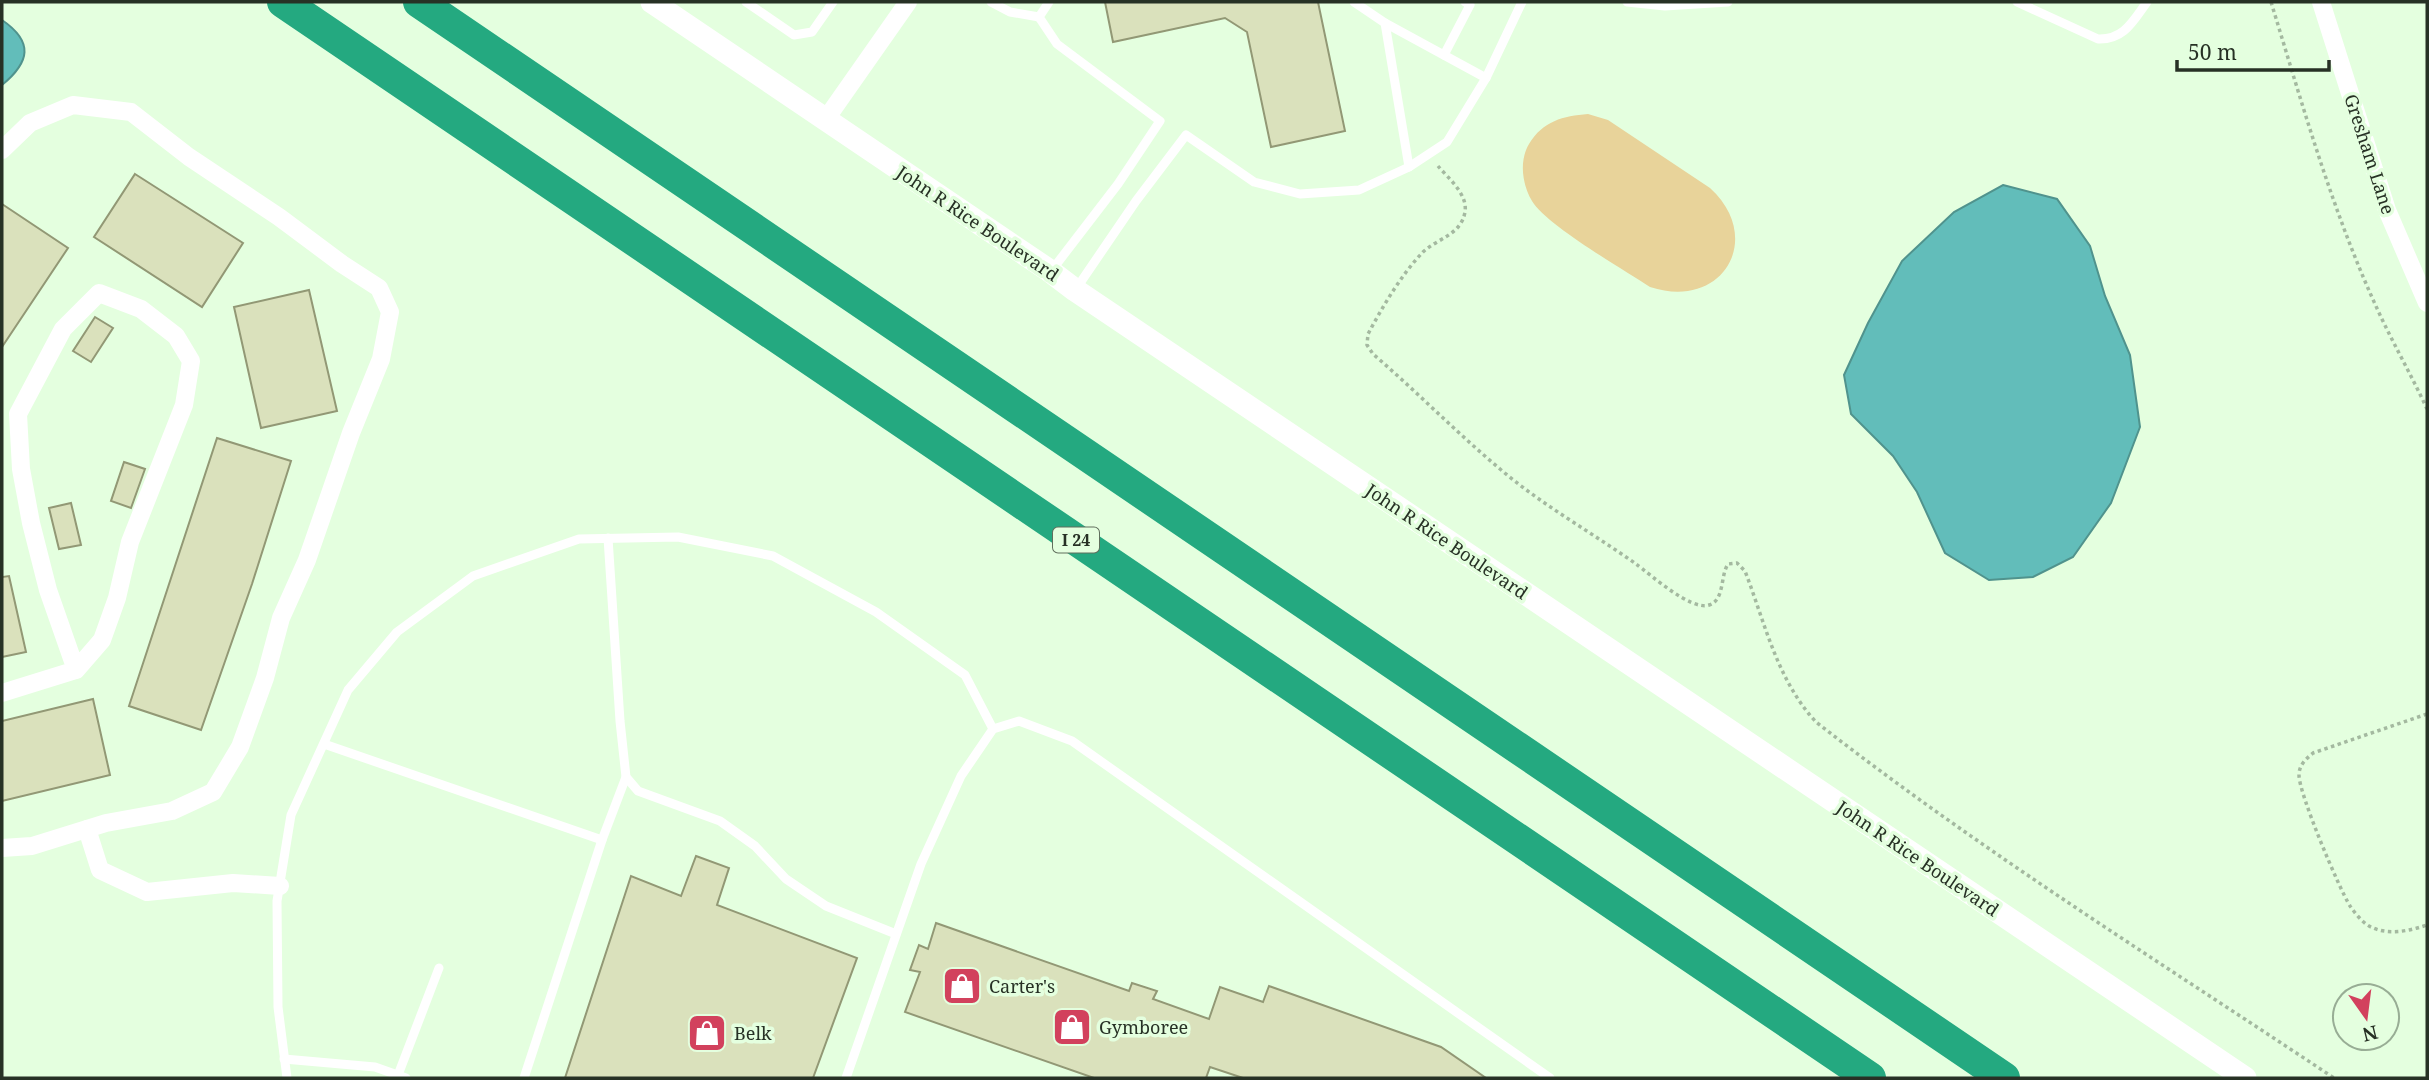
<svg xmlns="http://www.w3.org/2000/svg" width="2429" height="1080" font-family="'Noto Serif',serif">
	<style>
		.green { fill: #e8d39a }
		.water { fill: #62bdba; stroke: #50938d; stroke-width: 2 }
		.building { fill: #dae1bc; stroke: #929875; stroke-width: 2 }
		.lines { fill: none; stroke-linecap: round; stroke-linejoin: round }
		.path { stroke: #a4b9a0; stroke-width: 3.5; stroke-dasharray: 3.5 3.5; stroke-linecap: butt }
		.service { stroke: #fff; stroke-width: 9 }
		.minor { stroke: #fff; stroke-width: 18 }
		.tertiary { stroke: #fff; stroke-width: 23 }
		.motorway { stroke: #24a980; stroke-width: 32 }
		.labels { text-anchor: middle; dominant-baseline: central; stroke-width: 7; stroke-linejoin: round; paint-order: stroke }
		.shield { fill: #e4ffdf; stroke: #606f5d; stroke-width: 2 }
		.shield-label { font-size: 16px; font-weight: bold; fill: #273125 }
		.street-label { font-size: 18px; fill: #273125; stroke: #e4ffdf }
		.poi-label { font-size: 18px; fill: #273125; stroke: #e4ffdf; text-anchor: start }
	</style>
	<rect width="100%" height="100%" fill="#e4ffdf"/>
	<!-- green -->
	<path class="green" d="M1588,114L1608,120L1710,188C1765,238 1723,311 1650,287C1623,269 1546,225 1532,201C1522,184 1519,161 1529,144C1543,121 1563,116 1588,114Z"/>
	<!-- water -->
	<g class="water">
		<path d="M2,20C34,42 30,62 2,85Z"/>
		<path d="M2003,185L2057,199L2090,246L2105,296L2130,355L2140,427L2111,503L2073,557L2033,577L1989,580L1945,553L1917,492L1893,456L1851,414L1844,375L1868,323L1902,261L1954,212Z"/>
	</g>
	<!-- building -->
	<g class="building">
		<path d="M1105,2H1318L1345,131L1271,147L1247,32L1225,18L1113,42Z"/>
		<path d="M135,174L243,243L202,307L94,237Z"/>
		<path d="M2,204L68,248L2,347Z"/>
		<path d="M309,290L337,411L261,428L234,307Z"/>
		<path d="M95,317L113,328L91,362L73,351Z"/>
		<path d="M217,438L291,461L252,584L201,730L129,706Z"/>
		<path d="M124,462L145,469L131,508L111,501Z"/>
		<path d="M71,503L81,545L59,549L49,508Z"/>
		<path d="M9,576L26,652L2,657V577Z"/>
		<path d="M93,699L110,775L2,801V721Z"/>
		<path d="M696,856L729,868L717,905L857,958L813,1078H565L631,876L681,896Z"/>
		<path d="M936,923L1129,991L1132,983L1157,991L1153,999L1209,1019L1220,987L1263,1002L1269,986L1441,1047L1486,1078H1243L1210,1067L1206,1078H1094L905,1012L920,972L910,970L919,945L928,949Z"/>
	</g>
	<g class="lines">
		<!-- path -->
		<g class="path">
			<path d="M2271,2C2302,103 2331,207 2375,304C2391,340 2411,374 2427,409"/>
			<path d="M1438,166C1448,178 1468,194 1465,212C1461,235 1438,238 1423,252C1401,275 1383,306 1368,334L1367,345L1373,354C1416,391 1456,432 1500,469C1542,505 1591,532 1636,564C1651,575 1691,611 1709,605C1725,600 1720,576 1728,564L1737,563L1745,571C1765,623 1777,680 1816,722C1981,851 2160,962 2334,1078"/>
			<path d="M2427,714L2313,753C2306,759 2299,765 2299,775C2299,794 2339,888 2350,906C2355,913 2362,922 2369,926C2387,936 2409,931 2427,925"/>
		</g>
		<!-- service -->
		<g class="service">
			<path d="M746,2L794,35L812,32L833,2"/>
			<path d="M991,2L1010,12L1039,17"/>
			<path d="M1049,2L1039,17L1057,44L1160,121L1118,184L1052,270"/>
			<path d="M1354,2L1385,23L1409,167"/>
			<path d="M1627,2L1665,6L1728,2"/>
			<path d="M2017,2L2098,39C2124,40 2133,21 2147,2"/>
			<path d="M1385,23L1486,78"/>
			<path d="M1444,55L1470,5L1465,2"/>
			<path d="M1076,289L1136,201L1186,135L1254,182L1300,194L1359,190L1409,167L1447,142L1486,78L1522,2"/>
			<path d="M608,538L620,721L626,777L638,791L720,821L755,846L786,879L826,906L896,934"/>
			<path d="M324,744L602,840"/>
			<path d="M284,1059L375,1067L406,1078"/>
			<path d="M398,1075L439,968"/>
			<path d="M287,1078L278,1007L277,901L291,815L348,690L397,632L473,576L579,539L678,537L773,556L876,612L965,675L993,729"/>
			<path d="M524,1078L602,840L626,777"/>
			<path d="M846,1078L921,864L961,776L993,729L1019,721L1072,741L1550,1078"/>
		</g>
		<!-- minor -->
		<g class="minor">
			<path d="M2321,2L2387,210L2427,303"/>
			<path d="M826,119L908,2"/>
			<path d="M2,150L30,123L73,105L131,112L189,157L279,217L342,264L379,288L390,312L381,359L351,433L307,560L281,618L265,678L240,747L213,792L172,811L106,823L32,846L2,848"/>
			<path d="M2,693L76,670L102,640L117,598L130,542L184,405L191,361L176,336L141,309L99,293L63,329L18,414L21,469L31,523L48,590L76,670"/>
			<path d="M87,829L100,870L147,892L233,883L280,886"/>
		</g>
		<!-- tertiary -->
		<path class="tertiary" d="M652,2L1050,271L1075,290L2245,1078"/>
		<!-- motorway -->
		<g class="motorway">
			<path d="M283,2L1870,1078"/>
			<path d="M419,2L2004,1078"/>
		</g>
	</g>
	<!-- icons -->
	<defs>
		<g id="shop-square" transform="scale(2.0125)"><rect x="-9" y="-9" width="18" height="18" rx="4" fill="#d2415d" stroke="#e4ffdf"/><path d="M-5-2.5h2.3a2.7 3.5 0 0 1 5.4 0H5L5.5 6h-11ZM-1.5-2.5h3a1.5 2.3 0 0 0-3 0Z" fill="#fff"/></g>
	</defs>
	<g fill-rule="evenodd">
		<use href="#shop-square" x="962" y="986"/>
		<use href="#shop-square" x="1072" y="1027"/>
		<use href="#shop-square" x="707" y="1033"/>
	</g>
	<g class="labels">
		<!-- shield labels -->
		<rect class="shield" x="1053" y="527.5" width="46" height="25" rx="5"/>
		<g class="shield-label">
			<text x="1076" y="540">I 24</text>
		</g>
		<!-- street labels -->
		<g class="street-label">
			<text transform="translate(2370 154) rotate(72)">Gresham Lane</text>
			<text transform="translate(978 223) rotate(34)">John R Rice Boulevard</text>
			<text transform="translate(1447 541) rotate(34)">John R Rice Boulevard</text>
			<text transform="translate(1918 858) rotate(34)">John R Rice Boulevard</text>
		</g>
		<!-- poi labels -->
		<g class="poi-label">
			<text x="989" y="986">Carter's</text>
			<text x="1099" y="1027">Gymboree</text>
			<text x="734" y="1033">Belk</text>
		</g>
	</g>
	<!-- border -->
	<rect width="2429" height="1080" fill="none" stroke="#273125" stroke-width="7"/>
	<!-- north arrow -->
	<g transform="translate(2366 1017) rotate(166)"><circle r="33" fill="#e4ffdf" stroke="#98ad95" stroke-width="2"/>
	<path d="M0-5L12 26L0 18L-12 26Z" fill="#d2415d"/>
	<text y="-10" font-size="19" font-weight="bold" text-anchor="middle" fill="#273125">N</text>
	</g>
	<!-- scale -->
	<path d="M2177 60v10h152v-10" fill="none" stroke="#273125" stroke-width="3.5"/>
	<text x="2188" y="60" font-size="21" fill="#273125" stroke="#e4ffdf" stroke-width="5" paint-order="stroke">50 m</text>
</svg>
